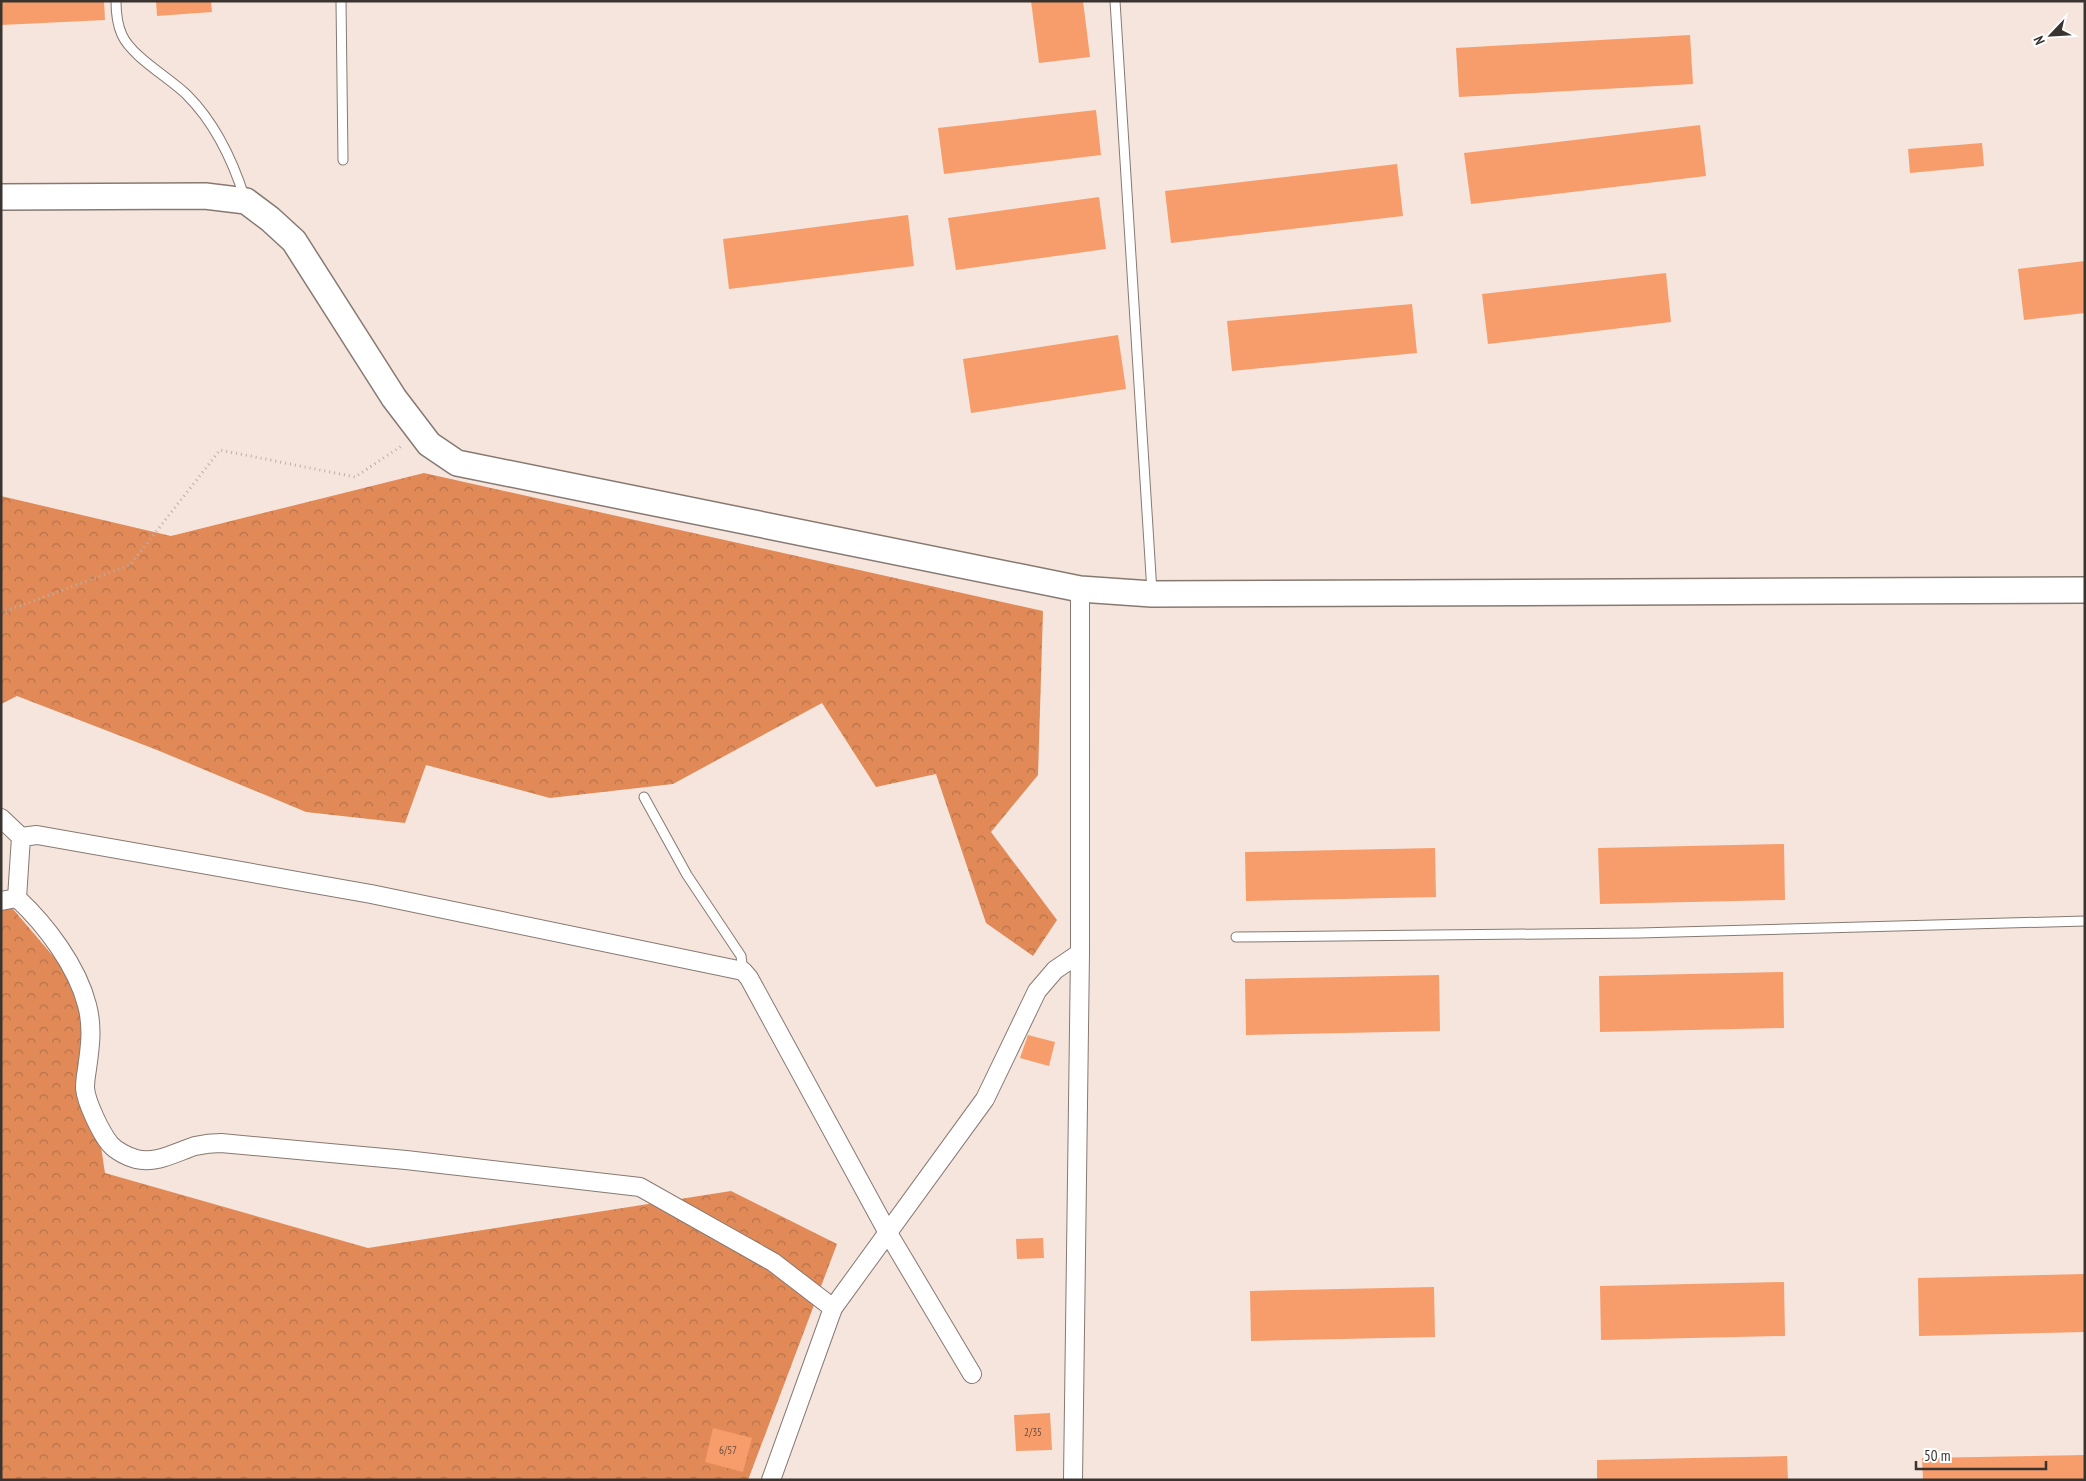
<svg xmlns="http://www.w3.org/2000/svg" width="2086" height="1481" font-family="'PT Sans Narrow',sans-serif">
	<style>
		.forest { fill: url(#forest-crowns) }
		.building { fill: #f69d6b }
		.lines { fill: none; stroke-linecap: round; stroke-linejoin: round }
		.lane-casing { stroke: #877972; stroke-width: 11 }
		.street-casing { stroke: #877972; stroke-width: 20 }
		.secondary-casing { stroke: #877972; stroke-width: 28 }
		.path { stroke: #bbafa8; stroke-width: 3; stroke-dasharray: 1 4; stroke-linecap: butt }
		.lane { stroke: #fff; stroke-width: 9 }
		.street { stroke: #fff; stroke-width: 18 }
		.secondary { stroke: #fff; stroke-width: 25 }
		.labels { text-anchor: middle; dominant-baseline: central; stroke-width: 4; stroke-linejoin: round; paint-order: stroke }
		.number-label { font-size: 11px; fill: #694e40 }
	</style>
	<defs>
		<pattern id="forest-crowns" width="20" height="18" patternUnits="userSpaceOnUse" patternTransform="scale(1.25)"><rect width="20" height="18" fill="#e18a58"/><path d="M2 6a3 3 0 1 1 6 0M12 15a3 3 0 1 1 6 0" fill="none" stroke="#b77249"/></pattern>
	</defs>
	<rect width="100%" height="100%" fill="#f5e5dd"/>
	<!-- forest -->
	<g class="forest">
		<path d="M424,473L1043,611L1038,775L991,832L1057,920L1033,956L986,923L936,774L876,787L822,703L673,784L550,798L426,765L405,823L306,812L157,750L17,696L1,704V496L171,536Z"/>
		<path d="M1,895L76,983L105,1173L368,1248L731,1191L837,1244L748,1480H1Z"/>
	</g>
	<!-- building -->
	<g class="building">
		<path d="M1,1H104L105,20L1,25Z"/>
		<path d="M156,1H211L212,12L157,16Z"/>
		<path d="M1031,1H1083L1090,57L1039,63Z"/>
		<path d="M1690,35L1693,84L1459,97L1456,48Z"/>
		<path d="M1096,110L1101,155L944,174L938,128Z"/>
		<path d="M1700,125L1706,176L1471,204L1464,153Z"/>
		<path d="M1982,143L1984,166L1910,173L1908,149Z"/>
		<path d="M1397,164L1403,216L1171,243L1165,191Z"/>
		<path d="M1099,197L1106,249L956,270L948,218Z"/>
		<path d="M908,215L914,266L729,289L723,239Z"/>
		<path d="M2085,261V313L2024,320L2018,269Z"/>
		<path d="M1666,273L1671,322L1488,344L1482,294Z"/>
		<path d="M1412,304L1417,353L1232,371L1227,321Z"/>
		<path d="M1118,335L1126,389L971,413L963,359Z"/>
		<path d="M1784,844L1785,900L1600,904L1598,848Z"/>
		<path d="M1435,848L1436,897L1246,901L1245,852Z"/>
		<path d="M1783,972L1784,1028L1600,1032L1599,976Z"/>
		<path d="M1439,975L1440,1031L1246,1035L1245,979Z"/>
		<path d="M1028,1035L1055,1042L1049,1066L1020,1058Z"/>
		<path d="M1043,1238L1044,1258L1017,1259L1016,1239Z"/>
		<path d="M2085,1274V1332L1919,1336L1918,1278Z"/>
		<path d="M1784,1282L1785,1336L1601,1340L1600,1286Z"/>
		<path d="M1434,1287L1435,1337L1251,1341L1250,1291Z"/>
		<path d="M1050,1413L1052,1450L1016,1451L1014,1415Z"/>
		<path d="M713,1428L752,1438L743,1472L705,1462Z"/>
		<path d="M2085,1455V1480H1923L1922,1458Z"/>
		<path d="M1787,1456L1788,1480H1597V1460Z"/>
	</g>
	<g class="lines">
		<!-- lane casing -->
		<g class="lane-casing">
			<g id="lane">
				<path d="M116,1C116,13 117,24 122,35C132,57 170,78 187,95C215,123 233,161 245,199"/>
				<path d="M341,1L343,160"/>
				<path d="M1115,1L1152,592"/>
				<path d="M644,797L687,875L741,956L743,971"/>
				<path d="M1236,937L1639,933L2085,921"/>
			</g>
		</g>
		<!-- street casing -->
		<g class="street-casing">
			<g id="street">
				<path d="M1,818L21,837L17,898"/>
				<path d="M21,837L37,835L371,894L743,971L749,978L888,1233L972,1374"/>
				<path d="M17,898C46,925 77,966 87,1005C93,1027 90,1048 87,1069C86,1075 85,1082 85,1088C86,1102 101,1133 110,1144C116,1151 128,1157 136,1159C157,1164 176,1152 195,1146C204,1144 212,1143 221,1143L406,1160L640,1187L773,1262L833,1308"/>
				<path d="M1,901L17,898"/>
				<path d="M771,1480L833,1308L985,1099L1037,991L1055,970L1080,953"/>
				<path d="M1073,1480L1080,953V589"/>
			</g>
		</g>
		<!-- secondary casing -->
		<g class="secondary-casing">
			<path id="secondary" d="M1,197L205,196L246,201L270,219L294,241L394,398L429,444L457,463L1080,589L1152,594L2085,590"/>
		</g>
		<!-- path -->
		<path class="path" d="M1,613L130,565L220,450L355,477L403,445"/>
		<!-- lane -->
		<use href="#lane" class="lane"/>
		<!-- street -->
		<use href="#street" class="street"/>
		<!-- secondary -->
		<use href="#secondary" class="secondary"/>
	</g>
	<g class="labels">
		<!-- number labels -->
		<g class="number-label">
			<text x="1033" y="1432">2/35</text>
			<text x="728" y="1450">6/57</text>
		</g>
	</g>
	<!-- border -->
	<rect width="2086" height="1481" fill="none" stroke="#3a3431" stroke-width="5"/>
	<!-- north arrow -->
	<g transform="translate(2051 35) rotate(245)" stroke="#ffffff" stroke-width="4" paint-order="stroke">
	<path d="M0-4L9 19L0 12L-9 19Z" fill="#3a3431"/>
	<text y="-8" font-size="14" font-weight="bold" text-anchor="middle" fill="#3a3431">N</text>
	</g>
	<!-- scale -->
	<path d="M1916 1461v8h130v-8" fill="none" stroke="#3a3431" stroke-width="2.5"/>
	<text x="1924" y="1461" font-size="15" fill="#3a3431" stroke="#ffffff" stroke-width="4" paint-order="stroke">50 m</text>
</svg>
